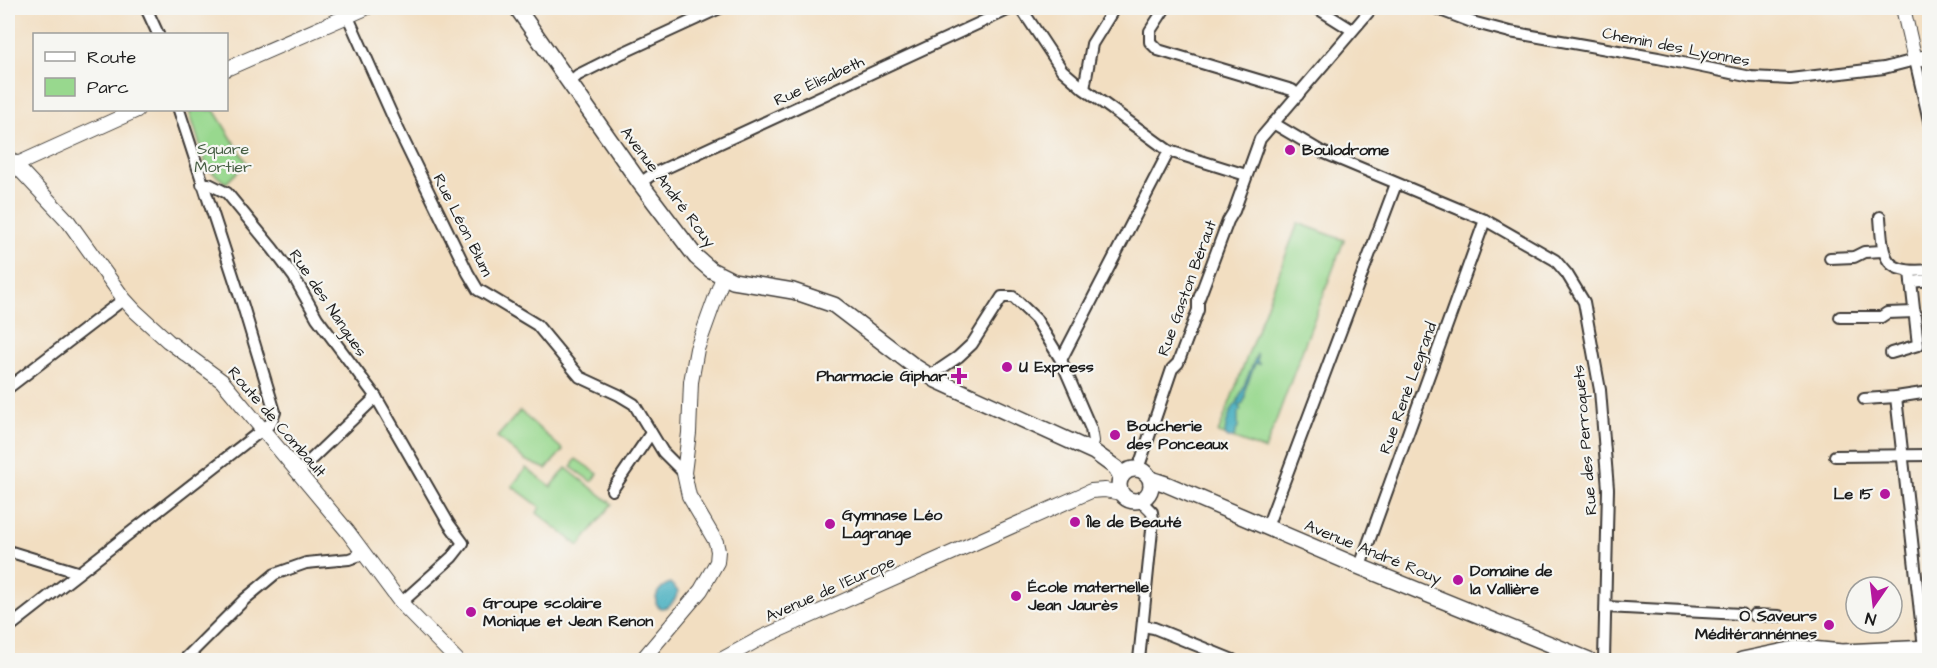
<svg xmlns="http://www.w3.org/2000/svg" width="1937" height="668" font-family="'Architects Daughter',sans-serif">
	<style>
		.green { fill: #98d88e; stroke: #5a7a55; stroke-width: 1.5 }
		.water { fill: #40acbe; stroke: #2e646d; stroke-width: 1.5 }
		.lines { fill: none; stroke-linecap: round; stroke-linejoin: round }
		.minor-casing { stroke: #3c3935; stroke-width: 14 }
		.tertiary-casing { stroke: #3c3935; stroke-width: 16 }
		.secondary-casing { stroke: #3c3935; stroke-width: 18 }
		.minor { stroke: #fff; stroke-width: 10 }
		.tertiary { stroke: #fff; stroke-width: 14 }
		.secondary { stroke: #fff; stroke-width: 15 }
		.poi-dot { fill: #b5179e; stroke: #f6f6f2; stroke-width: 2 }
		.labels { text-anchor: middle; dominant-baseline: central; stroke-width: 4.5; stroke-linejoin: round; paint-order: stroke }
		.street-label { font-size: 16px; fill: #1c1c1c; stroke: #f6f6f2 }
		.park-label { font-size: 16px; fill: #475e44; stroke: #f6f6f2 }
		.poi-label { font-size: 16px; font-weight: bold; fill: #1c1c1c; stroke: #f6f6f2; text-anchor: start }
	</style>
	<rect width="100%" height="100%" fill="#f6f6f2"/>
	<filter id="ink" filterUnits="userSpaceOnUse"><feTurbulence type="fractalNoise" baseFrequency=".0167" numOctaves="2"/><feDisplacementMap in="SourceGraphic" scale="12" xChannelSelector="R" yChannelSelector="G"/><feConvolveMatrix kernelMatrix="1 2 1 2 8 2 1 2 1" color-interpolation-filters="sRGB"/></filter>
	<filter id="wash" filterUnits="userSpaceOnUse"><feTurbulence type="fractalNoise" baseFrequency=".008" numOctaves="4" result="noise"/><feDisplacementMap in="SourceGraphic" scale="24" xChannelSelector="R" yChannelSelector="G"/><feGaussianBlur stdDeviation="1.35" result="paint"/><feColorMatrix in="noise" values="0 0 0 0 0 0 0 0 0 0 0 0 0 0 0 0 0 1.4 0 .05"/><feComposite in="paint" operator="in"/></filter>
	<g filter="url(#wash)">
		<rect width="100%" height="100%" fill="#f2dec1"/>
		<!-- green -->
		<g class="green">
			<path d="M189,110H214L247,163L226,183L207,168Z"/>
			<path d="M1298,223L1344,240L1265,450L1218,433Z"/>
			<path d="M520,411L563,450L546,469L525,460L497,437Z"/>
			<path d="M576,459L598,474L592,482L571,467Z"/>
			<path d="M526,468L551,487L566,468L612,504L579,546L537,513L540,507L512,486Z"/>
		</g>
		<!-- water -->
		<g class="water">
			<path d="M1257,354V361L1260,365L1257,363L1255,364L1246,387L1245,397L1243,404L1239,406L1241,410L1238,412V427L1233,438H1228L1225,435C1225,426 1230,409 1237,403Z"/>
			<path d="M670,583L678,591C676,600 670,609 659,608L656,603C655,593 660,587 670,583Z"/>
		</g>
	</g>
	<g filter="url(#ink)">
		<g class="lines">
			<!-- minor casing -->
			<g class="minor-casing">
				<g id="minor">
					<path d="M146,8L158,34"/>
					<path d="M344,8L400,133L468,273L478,290L484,293L537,325L580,377L619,395L634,404L663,452L684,473"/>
					<path d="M1021,8L1062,70L1084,89L1169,151L1246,175"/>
					<path d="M1165,8L1150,31V42L1158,50L1292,90L1298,95"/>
					<path d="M1317,8L1352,30"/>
					<path d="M1435,8L1472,22L1510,32L1658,58L1751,77L1790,79L1884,68L1915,60L1930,125"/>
					<path d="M570,82L578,75L620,54L720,8"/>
					<path d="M1084,89L1092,44L1113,10L1111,8"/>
					<path d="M1273,123L1322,152L1485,220L1555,260L1567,274L1584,302L1600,390L1608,489L1604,660"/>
					<path d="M640,183L653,174L1012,8"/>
					<path d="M202,184H209L227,193L273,249L294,277L317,318L376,397L299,471"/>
					<path d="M1880,217C1883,257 1882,275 1930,270"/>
					<path d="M1830,258L1854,257L1864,252L1883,251"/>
					<path d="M1911,282L1930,280"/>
					<path d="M1840,317H1881L1887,313L1915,312"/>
					<path d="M1891,353L1918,345L1910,272"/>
					<path d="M1061,360L1169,151"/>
					<path d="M930,376L958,357L972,344L1002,297H1013L1036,319L1061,360L1091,429L1093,441L1090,451"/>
					<path d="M8,388L124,299"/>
					<path d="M376,397L449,524L463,543L452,557L401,603"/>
					<path d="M1896,397L1924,648"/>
					<path d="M1864,399L1896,397L1929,392"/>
					<path d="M1835,456L1930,455"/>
					<path d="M1138,469L1172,369L1178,363L1198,310V301L1228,221L1234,211L1260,139L1372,8"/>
					<path d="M612,490L651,433"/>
					<path d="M1267,527L1396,184"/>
					<path d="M8,551L77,572"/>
					<path d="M1360,566L1485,220"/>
					<path d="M1606,607L1741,614"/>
					<path d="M1754,615L1779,616"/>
					<path d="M1143,626L1154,628L1233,660"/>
					<path d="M8,628L271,423L275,412L243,306L179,110"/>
					<path d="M184,660L245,599L275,574L306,563L349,559L363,554"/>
					<path d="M1139,660L1153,520L1152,512L1141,501"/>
				</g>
			</g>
			<!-- tertiary casing -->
			<g class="tertiary-casing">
				<g id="tertiary">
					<path d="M1903,8L1915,60L1930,56"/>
					<path d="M226,69L366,8"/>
					<path d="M8,157L68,221L124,299L135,311L168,341L222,381L348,532L401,603L457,660"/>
					<path d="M12,164L22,162L137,110"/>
					<path d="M642,660L701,590L717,562L718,551L716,542L689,496L684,473L689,433L691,382L697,349L723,277"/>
					<path d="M721,660L763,637L1091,491L1105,490L1121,493"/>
				</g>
			</g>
			<!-- secondary casing -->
			<g class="secondary-casing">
				<g id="secondary">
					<path d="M517,8L640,183L696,257L711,270L733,281L793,291L834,305L914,366L936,380L1094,452L1116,468L1121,477"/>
					<circle cx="1135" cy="485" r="16"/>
					<path d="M1151,479L1166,484L1353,564L1589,660"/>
					<path d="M1742,660L1800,648L1842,652L1930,648"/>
				</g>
			</g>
			<!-- minor -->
			<use href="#minor" class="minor"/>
			<!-- tertiary -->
			<use href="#tertiary" class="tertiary"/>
			<!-- secondary -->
			<use href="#secondary" class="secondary"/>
		</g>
	</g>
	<!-- markers -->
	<g class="poi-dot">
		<circle cx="1290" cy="150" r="6"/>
		<circle cx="1007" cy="367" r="6"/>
		<path d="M956 367h6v6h6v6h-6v6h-6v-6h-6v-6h6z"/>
		<circle cx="1115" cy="435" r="6"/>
		<circle cx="1885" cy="494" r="6"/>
		<circle cx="1075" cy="522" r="6"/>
		<circle cx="830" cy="524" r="6"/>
		<circle cx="1458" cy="580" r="6"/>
		<circle cx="1016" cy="596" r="6"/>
		<circle cx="471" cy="612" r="6"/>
		<circle cx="1829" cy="625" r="6"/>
	</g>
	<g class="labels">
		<!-- street labels -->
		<g class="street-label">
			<text transform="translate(1676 47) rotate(11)">Chemin des Lyonnes</text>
			<text transform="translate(819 81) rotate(-25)">Rue Élisabeth</text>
			<text transform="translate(668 187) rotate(53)">Avenue André Rouy</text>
			<text transform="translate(463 225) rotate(63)">Rue Léon Blum</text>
			<text transform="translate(1187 288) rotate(-70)">Rue Gaston Béraut</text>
			<text transform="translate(328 303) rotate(56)">Rue des Nangues</text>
			<text transform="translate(1408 388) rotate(-70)">Rue René Legrand</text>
			<text transform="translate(277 422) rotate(49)">Route de Combault</text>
			<text transform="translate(1585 440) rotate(-95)">Rue des Perroquets</text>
			<text transform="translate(1373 552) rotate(22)">Avenue André Rouy</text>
			<text transform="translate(830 589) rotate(-24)">Avenue de l'Europe</text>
		</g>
		<!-- park labels -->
		<g class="park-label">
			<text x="223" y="149">Square<tspan x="223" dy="18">Mortier</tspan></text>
		</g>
		<!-- poi labels -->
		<g class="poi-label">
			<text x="1302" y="150">Boulodrome</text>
			<text x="1019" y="367">U Express</text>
			<text x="947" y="376" text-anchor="end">Pharmacie Giphar</text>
			<text x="1127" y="426">Boucherie<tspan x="1127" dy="18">des Ponceaux</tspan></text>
			<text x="1873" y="494" text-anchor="end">Le 15</text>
			<text x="842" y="515">Gymnase Léo<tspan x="842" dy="18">Lagrange</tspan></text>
			<text x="1087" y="522">Île de Beauté</text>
			<text x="1470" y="571">Domaine de<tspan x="1470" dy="18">la Vallière</tspan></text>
			<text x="1028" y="587">École maternelle<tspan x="1028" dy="18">Jean Jaurès</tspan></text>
			<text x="483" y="603">Groupe scolaire<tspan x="483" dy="18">Monique et Jean Renon</tspan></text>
			<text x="1817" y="616" text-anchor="end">O Saveurs<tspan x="1817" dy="18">Méditérannénnes</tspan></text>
		</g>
	</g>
	<!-- margin -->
	<rect width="1937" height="668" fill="none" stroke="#f6f6f2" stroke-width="30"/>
	<!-- legend -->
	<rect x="33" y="33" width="195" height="78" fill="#f6f6f2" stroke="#9f9f9c" stroke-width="1.5"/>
	<rect x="45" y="52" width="30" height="9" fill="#ffffff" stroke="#9f9f9c" stroke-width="1.5"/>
	<text x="87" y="63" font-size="18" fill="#1c1c1c">Route</text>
	<rect x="45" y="78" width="30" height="18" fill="#98d88e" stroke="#9f9f9c" stroke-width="1.5"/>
	<text x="87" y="93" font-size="18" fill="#1c1c1c">Parc</text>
	<!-- north arrow -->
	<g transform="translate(1874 605) rotate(194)"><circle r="28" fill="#f6f6f2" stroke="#9f9f9c" stroke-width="1.5"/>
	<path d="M0-4.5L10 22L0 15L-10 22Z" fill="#b5179e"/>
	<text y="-9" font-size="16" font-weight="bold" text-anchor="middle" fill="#1c1c1c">N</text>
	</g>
</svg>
